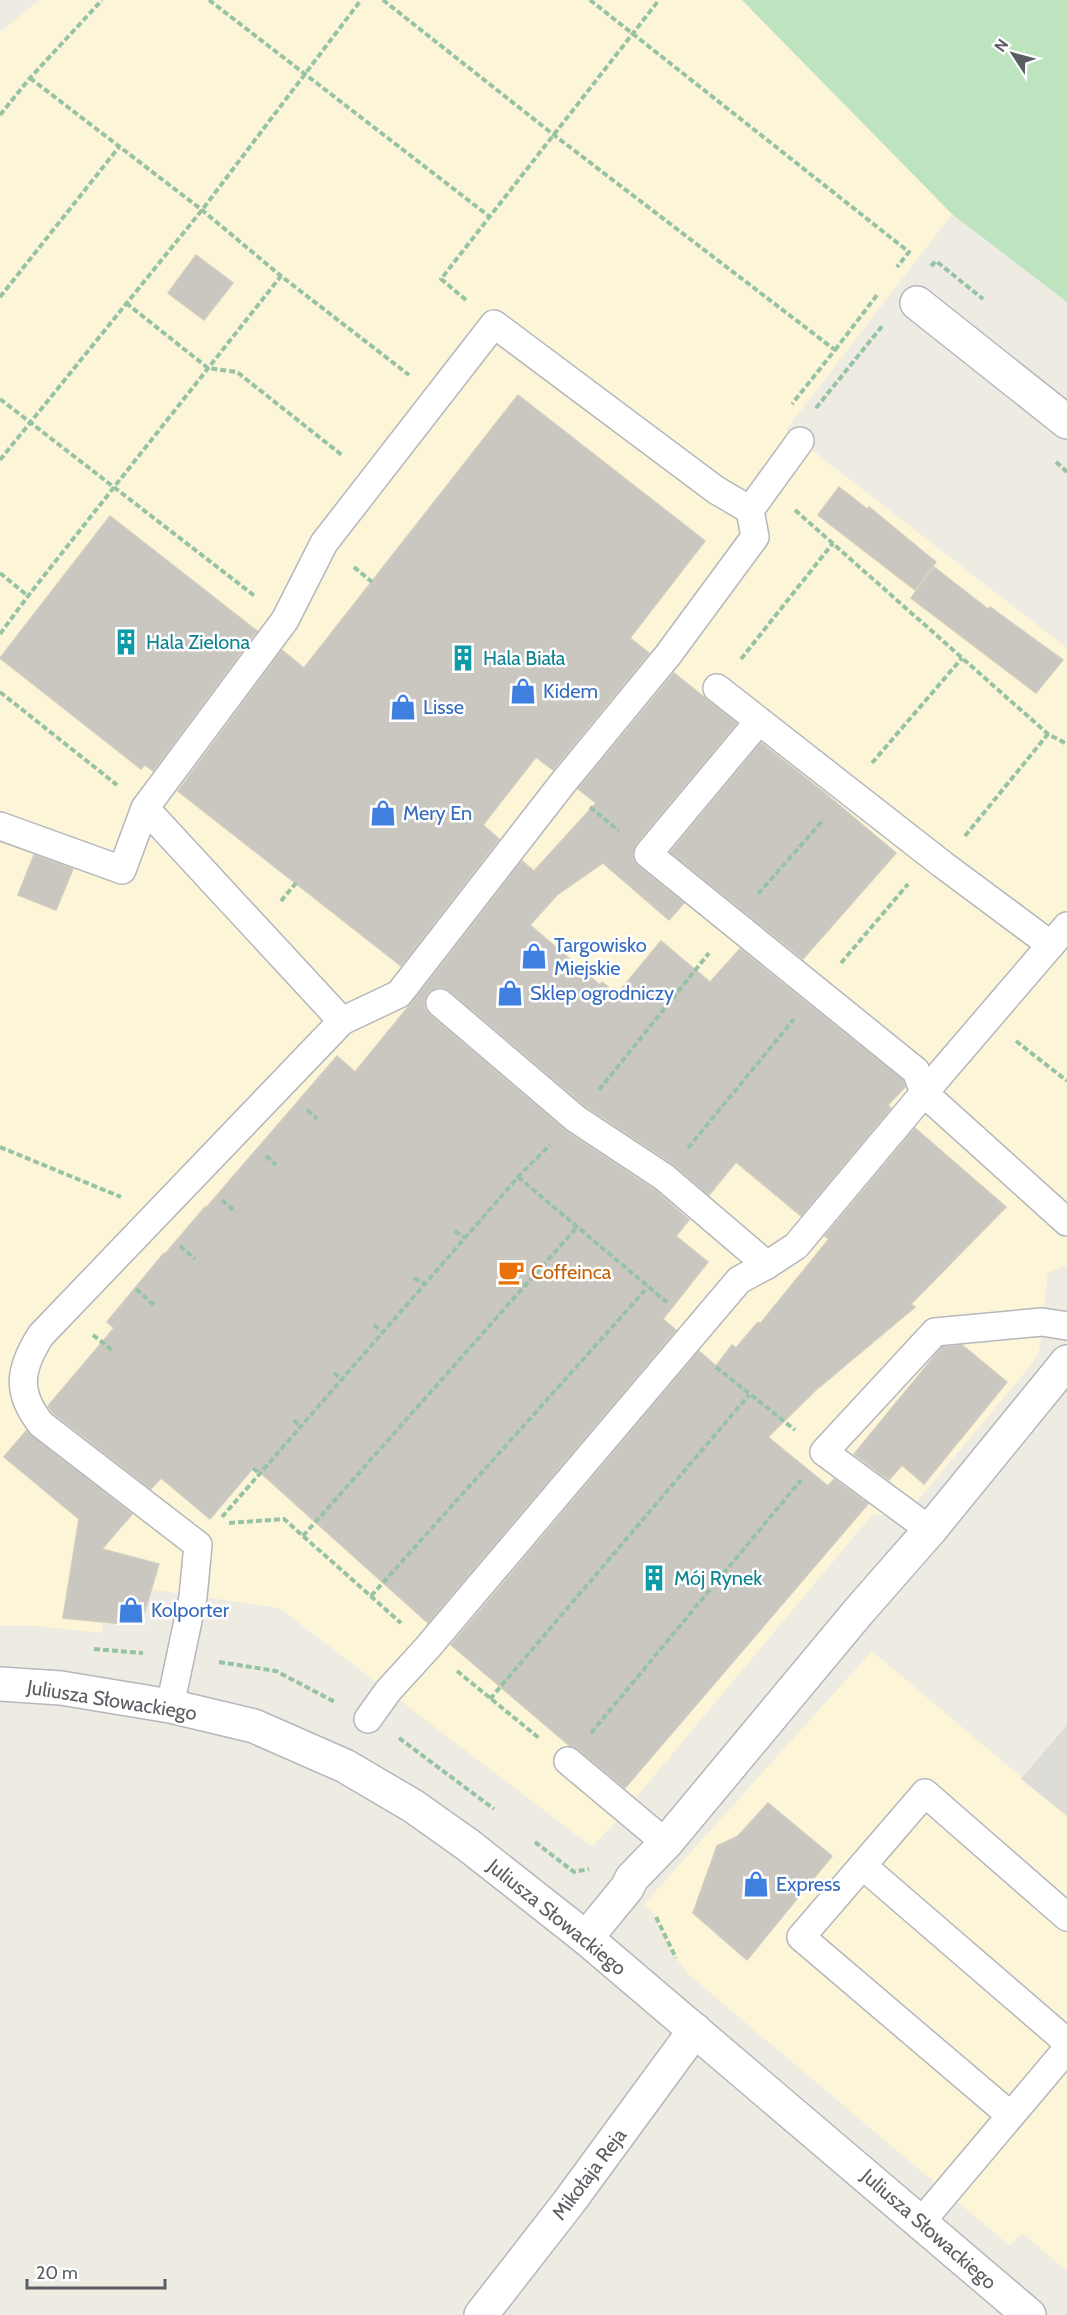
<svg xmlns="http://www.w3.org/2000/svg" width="1067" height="2315" font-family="Cabin,sans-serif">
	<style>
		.commercial { fill: #fdf5d7 }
		.industrial { fill: #dedcd6 }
		.green { fill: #bee4bf }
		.building { fill: #cac7c1; stroke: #d1ccc0; stroke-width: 1.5 }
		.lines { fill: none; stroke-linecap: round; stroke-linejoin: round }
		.lane-casing { stroke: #b4b7bc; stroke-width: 30 }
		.street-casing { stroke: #b4b7bc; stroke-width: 36 }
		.path { stroke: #96c3a4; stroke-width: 4; stroke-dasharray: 6 3; stroke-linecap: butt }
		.lane { stroke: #fff; stroke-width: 27 }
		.street { stroke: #fff; stroke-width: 33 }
		.labels { text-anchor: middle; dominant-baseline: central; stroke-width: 5; stroke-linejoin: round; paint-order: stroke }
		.culture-label { font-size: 20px; fill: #0d838f; stroke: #fff; text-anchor: start }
		.shop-label { font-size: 20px; fill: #366cbe; stroke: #fff; text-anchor: start }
		.food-label { font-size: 20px; fill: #c56008; stroke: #fff; text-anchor: start }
		.street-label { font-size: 20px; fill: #5a5e62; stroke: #fff }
	</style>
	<rect width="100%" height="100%" fill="#edebe2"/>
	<!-- commercial -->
	<g class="commercial">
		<path d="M39,0H742L952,214L786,430L1067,648V1265L1048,1272L1039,1353L1031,1365L904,1517L873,1514L612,1826L592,1847L279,1608L135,1587L103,1611L102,1633L38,1626H0V32Z"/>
		<path d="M872,1651L1067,1816V2271L1022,2233L1010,2246L689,1975L671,1952L655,1916L644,1904Z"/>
	</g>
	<!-- industrial -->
	<path class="industrial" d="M1067,1725V1816L1021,1779Z"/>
	<!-- green -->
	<path class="green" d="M742,0H1067V302L952,214Z"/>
	<!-- building -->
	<g class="building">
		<path d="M196,255L233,283L204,320L168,293Z"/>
		<path d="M518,395L705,541L630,638L649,653L553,770L536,757L483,825L499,839L401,966L178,791L282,650L304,668Z"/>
		<path d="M839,487L867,509L869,507L936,562L915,590L818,515Z"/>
		<path d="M110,516L257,631L153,771L145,765L141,769L0,658Z"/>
		<path d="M934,567L988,609L990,607L1063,660L1036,693L911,598Z"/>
		<path d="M674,673L737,723L636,844L633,851V859L638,866L684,903L669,920L603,863L557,895L530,925L600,985L602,982L617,994L661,941L710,982L740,949L903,1080L905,1087L888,1105L891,1108L801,1216L736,1162L709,1195L673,1164L585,1106L450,991L442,987L435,988L428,992L424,1001L425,1009L430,1015L566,1131L655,1190L689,1220L676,1236L708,1262L663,1319L676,1330L428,1623L254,1467L210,1519L161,1478L151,1489L53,1413L48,1406L114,1328L107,1322L164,1253L165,1254L205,1207L206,1208L337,1056L355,1072L426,985L522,861L534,871L596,803L578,789Z"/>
		<path d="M761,743L826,794L896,853L803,959L670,852Z"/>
		<path d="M34,855L73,869L56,910L18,895Z"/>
		<path d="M915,1128L1006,1207L911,1304L915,1307L816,1390L768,1437L828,1486L834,1479L868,1504L625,1788L578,1749L570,1746L451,1645L699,1351L716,1366L732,1345L736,1348L758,1322L760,1324L829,1239L825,1236Z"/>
		<path d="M962,1345L1007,1382L924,1484L902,1465L889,1480L854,1454L942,1347Z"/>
		<path d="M26,1431L132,1514L102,1549L159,1564L144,1614L124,1624L63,1618L79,1519L4,1457Z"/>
		<path d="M768,1803L832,1856L747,1960L693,1913L717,1846L738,1836Z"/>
	</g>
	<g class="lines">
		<!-- lane casing -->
		<g class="lane-casing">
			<g id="lane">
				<path d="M717,688L942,864L1051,945"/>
				<path d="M0,826L122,870L145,808"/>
				<path d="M1067,926L924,1093L1067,1222"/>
				<path d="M440,1003L576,1119L664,1177L767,1265"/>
				<path d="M342,1021L145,808L285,620L324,543L494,324L716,490L750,510L800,441"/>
				<path d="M930,1530L824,1452L935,1332L1042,1322L1067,1326"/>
				<path d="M170,1706L193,1597L198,1545L41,1424C15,1391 20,1368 41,1335L342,1021L399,994L562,784L668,655L755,537L750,510"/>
				<path d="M368,1719L388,1691L428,1647L739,1280L767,1265L796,1246L924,1093L916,1071L648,854L759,721"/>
				<path d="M568,1761L666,1843"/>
				<path d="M863,1866L1067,2042"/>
				<path d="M1010,2115L801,1937L925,1793L1067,1917"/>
				<path d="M921,2222L1067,2049"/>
			</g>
		</g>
		<!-- street casing -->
		<g class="street-casing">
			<g id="street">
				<path d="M917,303L1067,422"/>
				<path d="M0,1684L61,1688L170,1706L254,1726L345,1766L413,1806L468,1845L586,1938L1029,2315"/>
				<path d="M586,1938L627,1888L632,1878L666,1843L859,1611L930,1530L1067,1362"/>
				<path d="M481,2315L569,2202L695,2030"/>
			</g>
		</g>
		<!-- path -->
		<g class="path">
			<path d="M209,0L490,217"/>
			<path d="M383,0L554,135L835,350L792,404"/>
			<path d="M590,0L909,252L897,267"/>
			<path d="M30,78L202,210L281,276"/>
			<path d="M0,115L30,78L102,0"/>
			<path d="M931,266L936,261L983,299"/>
			<path d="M0,297L119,147"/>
			<path d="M466,300L441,279L659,0"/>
			<path d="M126,303L208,368L237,372L343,456"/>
			<path d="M835,350L877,295"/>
			<path d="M0,399L256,597"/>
			<path d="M816,408L883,325"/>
			<path d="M0,460L202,210L361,0"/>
			<path d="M1056,462L1067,472"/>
			<path d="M795,510L1048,734L1067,744"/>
			<path d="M354,567L372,582"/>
			<path d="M0,573L28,596"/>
			<path d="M0,634L28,596L281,276L409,375"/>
			<path d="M741,659L833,543"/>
			<path d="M0,692L117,785"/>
			<path d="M872,763L962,658"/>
			<path d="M590,807L619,831"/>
			<path d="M965,836L1048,734"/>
			<path d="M758,894L824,819"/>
			<path d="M281,901L296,883"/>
			<path d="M841,963L908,884"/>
			<path d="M1016,1041L1067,1081"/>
			<path d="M599,1090L709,953"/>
			<path d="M307,1110L317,1119"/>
			<path d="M0,1147L121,1197"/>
			<path d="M688,1148L794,1019"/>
			<path d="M266,1156L276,1165"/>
			<path d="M518,1177L669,1304"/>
			<path d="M222,1200L236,1212"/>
			<path d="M455,1231L465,1238"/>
			<path d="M180,1246L195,1259"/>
			<path d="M414,1278L425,1284"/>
			<path d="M136,1289L154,1305"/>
			<path d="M374,1325L383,1333"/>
			<path d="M93,1335L114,1352"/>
			<path d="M716,1367L795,1430"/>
			<path d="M334,1373L343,1380"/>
			<path d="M294,1420L301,1427"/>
			<path d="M253,1468L260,1474"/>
			<path d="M222,1517L518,1177L550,1145"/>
			<path d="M229,1523L284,1519L401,1623"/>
			<path d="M303,1536L577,1227"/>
			<path d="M371,1596L648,1287"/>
			<path d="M94,1649L143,1653"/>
			<path d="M219,1662L276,1671L335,1702"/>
			<path d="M457,1671L539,1738"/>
			<path d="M490,1699L749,1395"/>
			<path d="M591,1733L801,1480"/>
			<path d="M399,1738L494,1809"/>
			<path d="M535,1842L574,1872L589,1869"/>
			<path d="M656,1917L676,1958"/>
		</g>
		<!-- lane -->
		<use href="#lane" class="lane"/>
		<!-- street -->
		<use href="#street" class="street"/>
	</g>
	<!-- icons -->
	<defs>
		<g id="building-bare" transform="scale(2.07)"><path d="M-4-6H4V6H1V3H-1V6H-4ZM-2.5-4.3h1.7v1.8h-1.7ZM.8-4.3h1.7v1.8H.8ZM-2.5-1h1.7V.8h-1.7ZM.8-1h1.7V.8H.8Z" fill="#0f9aa8" stroke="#fff" stroke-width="2.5" paint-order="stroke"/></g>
		<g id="shop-bare" transform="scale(2.07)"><path d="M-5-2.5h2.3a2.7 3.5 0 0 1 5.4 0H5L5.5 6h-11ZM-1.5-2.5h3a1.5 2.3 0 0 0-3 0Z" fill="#3f7fe0" stroke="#fff" stroke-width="2.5" paint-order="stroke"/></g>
		<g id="cafe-bare" transform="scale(2.07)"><path d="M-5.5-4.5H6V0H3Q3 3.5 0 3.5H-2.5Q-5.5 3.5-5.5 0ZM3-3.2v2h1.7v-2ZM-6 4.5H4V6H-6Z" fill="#e8710a" stroke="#fff" stroke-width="2.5" paint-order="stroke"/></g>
	</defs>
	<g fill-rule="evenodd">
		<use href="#building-bare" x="126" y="642"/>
		<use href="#building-bare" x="463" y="658"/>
		<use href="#shop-bare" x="523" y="691"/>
		<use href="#shop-bare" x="403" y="707"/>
		<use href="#shop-bare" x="383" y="813"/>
		<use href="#shop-bare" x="534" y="956"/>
		<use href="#shop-bare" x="510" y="993"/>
		<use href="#cafe-bare" x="511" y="1272"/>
		<use href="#building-bare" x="654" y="1578"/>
		<use href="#shop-bare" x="131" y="1610"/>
		<use href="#shop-bare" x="756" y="1884"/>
	</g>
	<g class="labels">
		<!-- culture labels -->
		<g class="culture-label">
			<text x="146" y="642">Hala Zielona</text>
			<text x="483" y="658">Hala Biała</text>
			<text x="674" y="1578">Mój Rynek</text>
		</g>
		<!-- shop labels -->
		<g class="shop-label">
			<text x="543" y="691">Kidem</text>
			<text x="423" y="707">Lisse</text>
			<text x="403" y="813">Mery En</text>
			<text x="554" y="945">Targowisko<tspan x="554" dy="23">Miejskie</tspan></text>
			<text x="530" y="993">Sklep ogrodniczy</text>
			<text x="151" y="1610">Kolporter</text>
			<text x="776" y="1884">Express</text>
		</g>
		<!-- food labels -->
		<g class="food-label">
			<text x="531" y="1272">Coffeinca</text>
		</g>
		<!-- street labels -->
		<g class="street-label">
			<text transform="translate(112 1700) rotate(9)">Juliusza Słowackiego</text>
			<text transform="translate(557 1917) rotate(39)">Juliusza Słowackiego</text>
			<text transform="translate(589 2174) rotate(-53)">Mikołaja Reja</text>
			<text transform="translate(929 2229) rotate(41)">Juliusza Słowackiego</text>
		</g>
	</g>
	<!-- north arrow -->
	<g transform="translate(1013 54) rotate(306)" stroke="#ffffff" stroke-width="4.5" paint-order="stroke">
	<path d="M0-4.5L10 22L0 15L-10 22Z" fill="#5a5e62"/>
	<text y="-9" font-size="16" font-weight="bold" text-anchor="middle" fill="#5a5e62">N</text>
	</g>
	<!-- scale -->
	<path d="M27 2279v9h138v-9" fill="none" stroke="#5a5e62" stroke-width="3"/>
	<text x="36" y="2279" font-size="18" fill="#5a5e62" stroke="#ffffff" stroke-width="4.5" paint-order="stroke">20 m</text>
</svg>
